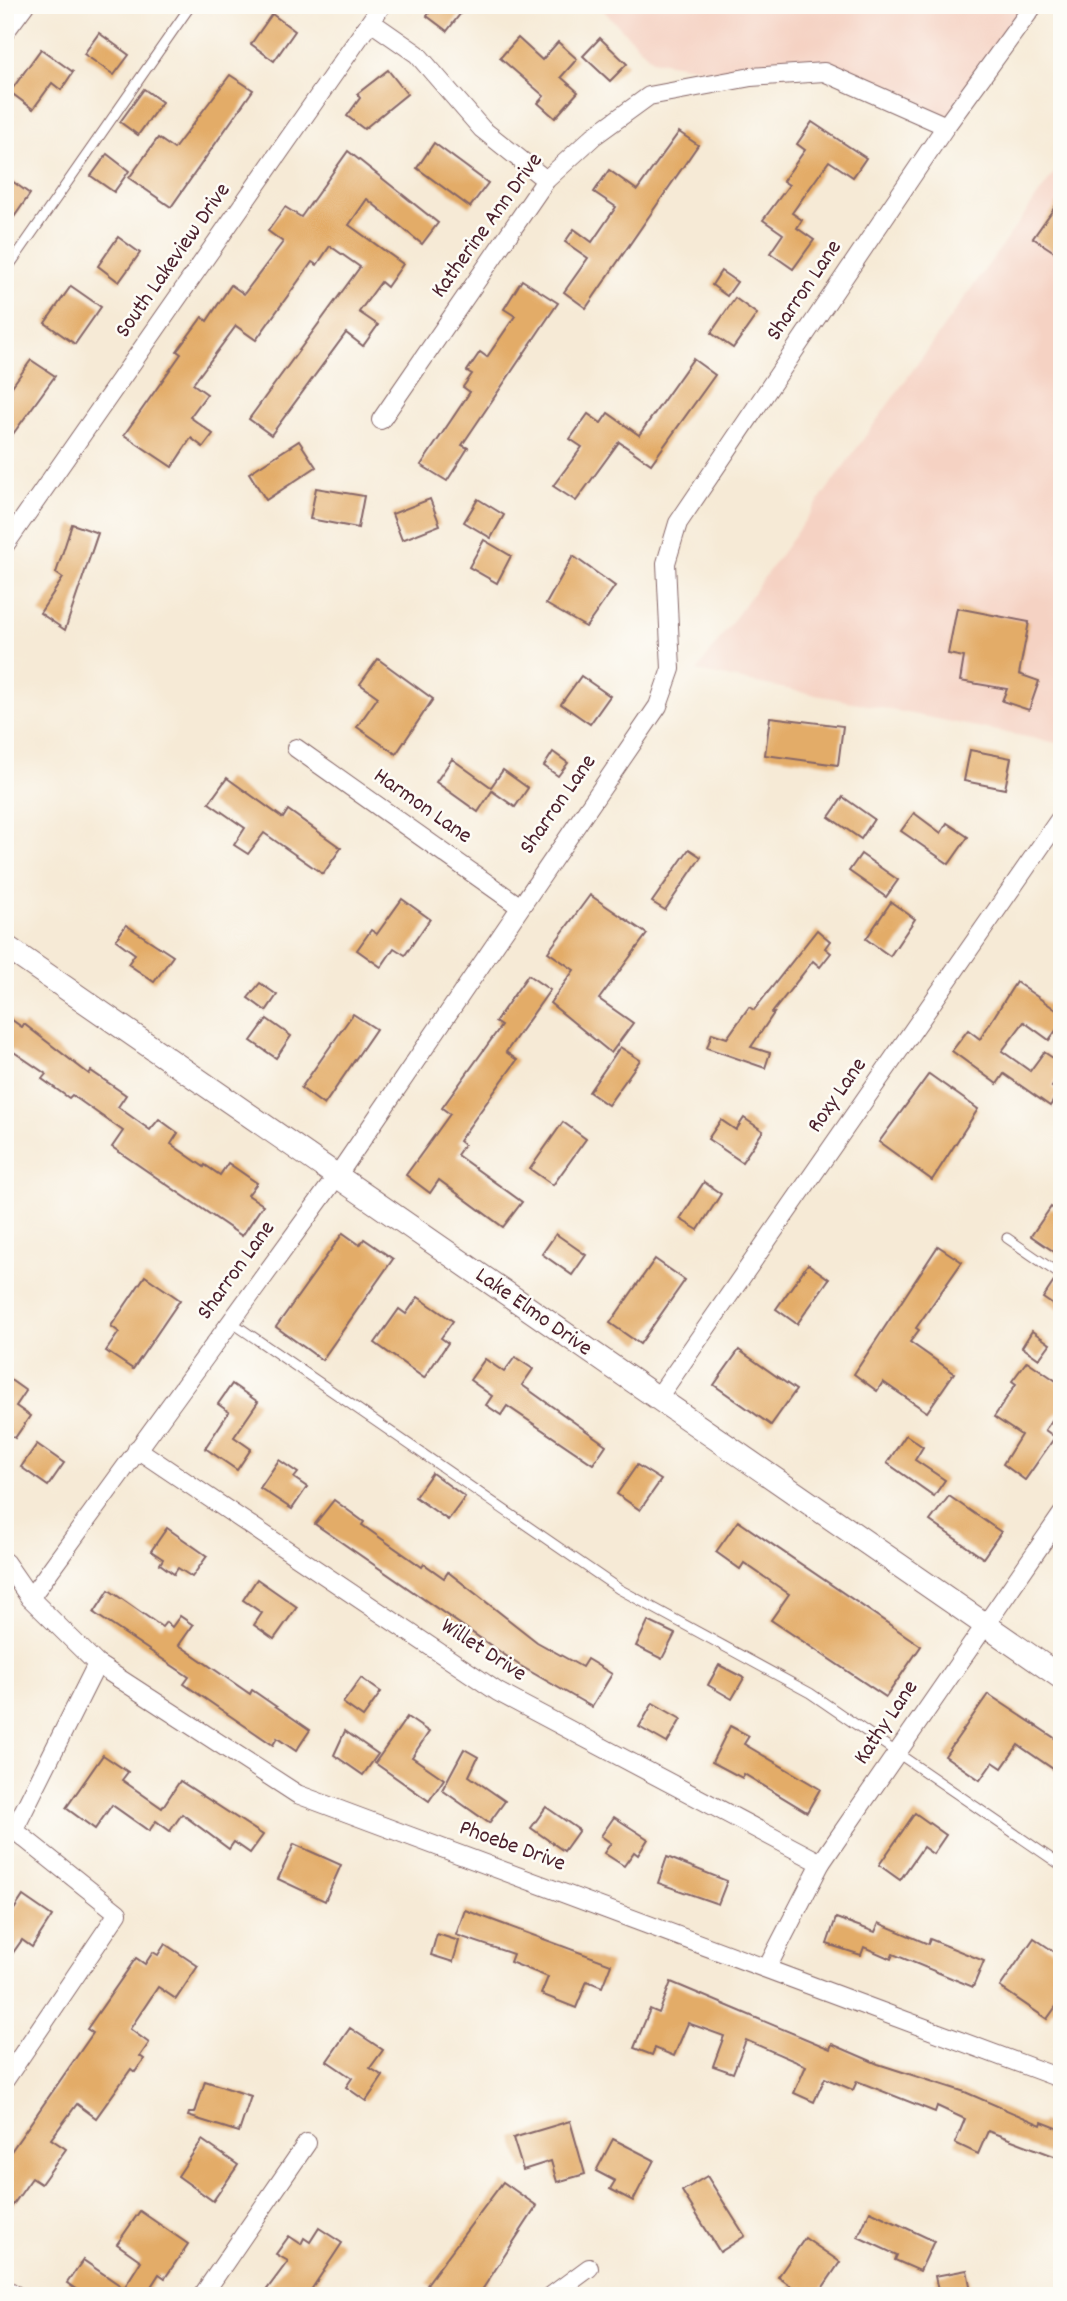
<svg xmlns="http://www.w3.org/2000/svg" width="1067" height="2301" font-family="Dekko,sans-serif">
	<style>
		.built { fill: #f5d2c3 }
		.building { fill: #e3ac67 }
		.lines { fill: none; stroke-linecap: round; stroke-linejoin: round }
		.service-casing { stroke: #866667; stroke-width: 11 }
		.minor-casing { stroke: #866667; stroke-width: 20 }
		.tertiary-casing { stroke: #866667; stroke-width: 25 }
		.service { stroke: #fff; stroke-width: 9 }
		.minor { stroke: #fff; stroke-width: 18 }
		.tertiary { stroke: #fff; stroke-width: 23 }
		.labels { text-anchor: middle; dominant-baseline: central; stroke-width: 5; stroke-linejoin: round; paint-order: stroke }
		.street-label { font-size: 23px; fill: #4a1f2b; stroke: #fdfcf7 }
	</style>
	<rect width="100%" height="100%" fill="#fdfcf7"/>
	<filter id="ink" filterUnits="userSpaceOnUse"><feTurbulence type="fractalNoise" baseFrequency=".0143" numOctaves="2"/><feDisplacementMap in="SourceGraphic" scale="14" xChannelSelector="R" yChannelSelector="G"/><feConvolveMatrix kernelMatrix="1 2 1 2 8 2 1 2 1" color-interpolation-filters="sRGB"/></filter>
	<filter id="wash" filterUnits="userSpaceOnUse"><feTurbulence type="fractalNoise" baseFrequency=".00686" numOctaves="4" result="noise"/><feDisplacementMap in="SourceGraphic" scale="28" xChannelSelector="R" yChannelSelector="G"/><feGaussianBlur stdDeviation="1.57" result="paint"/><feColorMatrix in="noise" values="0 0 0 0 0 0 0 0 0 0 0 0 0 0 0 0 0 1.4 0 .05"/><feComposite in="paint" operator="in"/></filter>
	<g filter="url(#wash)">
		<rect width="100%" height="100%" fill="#f6ead6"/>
		<!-- built -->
		<g class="built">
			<path d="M598,5H1034L946,126L824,72L751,77L652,60Z"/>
			<path d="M1062,162V744L697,671Z"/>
		</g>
		<g id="blocks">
			<!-- building -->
			<g class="building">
				<path d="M435,5H467L447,31L427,16Z"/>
				<path d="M272,14L295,31L274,61L251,44Z"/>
				<path d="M99,33L129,55L114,75L84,54Z"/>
				<path d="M518,38L542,60L558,42L577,59L561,77L578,92L555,118L538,103L544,96L500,58Z"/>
				<path d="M600,38L627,64L610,81L583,56Z"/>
				<path d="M41,49L73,72L61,90L52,83L33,109L10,92Z"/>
				<path d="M388,70L407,94L364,129L347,116L360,98L357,94Z"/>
				<path d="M230,75L253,90L171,207L129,178L158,138L174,149Z"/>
				<path d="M144,89L162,102L138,135L120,122Z"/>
				<path d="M812,122L866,158L853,177L829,161L792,213L802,220L797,228L814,240L793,269L770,253L783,234L763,220L789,185L783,181L805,150L797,144Z"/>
				<path d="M679,132L698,145L586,308L564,292L588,258L565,242L574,229L592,242L616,207L594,192L609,170L637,190Z"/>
				<path d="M434,143L488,183L470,207L417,168Z"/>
				<path d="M348,151L438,223L422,244L367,199L349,225L403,264L387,287L381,282L359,312L378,325L363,346L346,333L271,435L249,419L360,267L330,246L317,265L312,262L256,340L236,326L193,384L207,394L190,417L213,434L203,447L191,438L172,467L124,435L181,354L177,351L202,317L207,321L231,285L244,294L283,242L268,231L285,207L301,217Z"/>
				<path d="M107,154L129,171L114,192L91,176Z"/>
				<path d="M5,176L30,194L5,230Z"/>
				<path d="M1062,197V257L1033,238Z"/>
				<path d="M118,237L140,253L119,282L98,266Z"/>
				<path d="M721,271L737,282L727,296L712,285Z"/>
				<path d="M522,280L558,303L462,445L468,448L447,481L421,465L470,392L463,387L472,374L467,371L480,352L487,357L515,316L504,309Z"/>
				<path d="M71,286L101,307L75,344L45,323Z"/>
				<path d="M735,298L757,314L733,348L711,333Z"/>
				<path d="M693,359L715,375L651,464L619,442L576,501L553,486L582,447L570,439L588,414L601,423L608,413L639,435Z"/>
				<path d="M31,360L55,376L5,445V396Z"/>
				<path d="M299,441L316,467L266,500L249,473Z"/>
				<path d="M316,488L364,496L358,528L310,519Z"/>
				<path d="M430,499L440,525L402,540L392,514Z"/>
				<path d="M478,499L504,515L491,538L464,522Z"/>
				<path d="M72,524L98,533L65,630L40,613L63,578L56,573Z"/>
				<path d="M484,540L511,556L497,583L469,567Z"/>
				<path d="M573,556L615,586L586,627L546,604Z"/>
				<path d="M957,608L1029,622L1019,674L1039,681L1029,710L1002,701L1007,689L960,681L964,657L948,654Z"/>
				<path d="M378,659L433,699L396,754L357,727L378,697L360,684Z"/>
				<path d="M581,676L610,696L590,724L561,704Z"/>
				<path d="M770,717L843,726L838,765L765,755Z"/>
				<path d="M970,750L1011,758L1005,789L964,781Z"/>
				<path d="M553,752L568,763L558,776L544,766Z"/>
				<path d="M452,759L491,787L503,770L528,788L515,807L492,791L478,812L436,782Z"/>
				<path d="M227,778L283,818L288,810L341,848L323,874L264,833L248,854L234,845L245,828L209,803Z"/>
				<path d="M843,797L874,819L861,839L829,817Z"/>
				<path d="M914,813L941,833L947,823L968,837L949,864L901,831Z"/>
				<path d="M689,849L701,857L665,910L652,902Z"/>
				<path d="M861,854L898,880L886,897L849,871Z"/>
				<path d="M590,895L647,934L599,999L633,1023L611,1053L550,1003L574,970L548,952Z"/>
				<path d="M402,899L430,919L405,955L394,948L381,967L357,950L371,930L377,934Z"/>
				<path d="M891,902L915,919L890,956L866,939Z"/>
				<path d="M126,925L173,956L154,982L128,964L135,954L116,940Z"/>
				<path d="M817,930L830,941L825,948L831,953L820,967L813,961L772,1013H774L751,1047L770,1053L765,1068L707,1048L712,1033L727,1038L749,1007L754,1010Z"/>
				<path d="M528,975L550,990L506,1052L517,1060L459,1141L464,1145L457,1155L522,1202L503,1227L439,1180L430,1193L406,1175L450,1114L442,1108L501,1026L495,1022Z"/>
				<path d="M1016,982L1062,1014V1022L1049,1040L1024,1022L1002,1051L1030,1071L1044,1052L1062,1064V1072L1052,1087L1059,1092L1050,1106L1004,1074L997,1084L952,1051L968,1030L980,1039Z"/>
				<path d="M260,983L277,995L266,1011L248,998Z"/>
				<path d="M353,1014L376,1029L324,1105L301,1088Z"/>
				<path d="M5,1015L22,1027L24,1024L89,1074L91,1071L126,1095L118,1107L150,1130L159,1119L178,1133L171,1144L204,1167L205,1165L220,1175L228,1163L257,1183L248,1195L263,1205L242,1236L112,1147L123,1131L72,1095L69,1098L42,1079L46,1074L5,1046Z"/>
				<path d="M267,1019L291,1036L276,1058L251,1041Z"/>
				<path d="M620,1047L640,1060L608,1105L589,1092Z"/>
				<path d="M929,1074L978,1109L932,1180L879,1142Z"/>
				<path d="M744,1118L763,1131L742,1162L708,1139L721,1120L736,1130Z"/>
				<path d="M563,1122L586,1139L553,1185L530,1169Z"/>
				<path d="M704,1182L721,1194L698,1230L680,1219Z"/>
				<path d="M1051,1207L1062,1215V1257L1031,1236Z"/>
				<path d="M343,1233L360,1245L364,1239L393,1259L322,1360L276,1327Z"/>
				<path d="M556,1234L586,1255L572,1275L542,1254Z"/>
				<path d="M938,1246L962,1262L916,1328L919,1330L910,1342L954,1373L927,1412L883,1382L877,1391L854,1374Z"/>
				<path d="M655,1259L685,1280L640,1344L610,1323Z"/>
				<path d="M808,1264L829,1279L797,1324L776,1309Z"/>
				<path d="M145,1276L180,1300L133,1369L106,1351L119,1332L111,1326Z"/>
				<path d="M1055,1280L1062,1283V1311L1043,1298Z"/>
				<path d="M418,1297L453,1321L441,1338L448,1343L424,1378L375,1343L399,1309L406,1314Z"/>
				<path d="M1032,1331L1050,1344L1039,1359L1022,1347Z"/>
				<path d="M739,1350L796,1390L771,1425L714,1385Z"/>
				<path d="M515,1357L533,1369L522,1385L606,1445L593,1464L507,1406L501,1415L486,1405L492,1396L470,1380L485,1359L504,1372Z"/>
				<path d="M1027,1361L1062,1385V1406L1045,1430L1055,1437L1025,1480L1003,1464L1021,1435L994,1417L1016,1384L1012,1381Z"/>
				<path d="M5,1376L26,1391L16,1406L30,1416L15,1438L5,1431Z"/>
				<path d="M232,1384L258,1402L234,1437L251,1449L237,1470L205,1448L229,1412L218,1404Z"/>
				<path d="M906,1435L923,1447L915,1460L945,1480L934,1496L887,1463Z"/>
				<path d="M37,1444L64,1463L48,1486L21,1467Z"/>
				<path d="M279,1460L298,1473L294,1478L307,1487L292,1509L260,1488Z"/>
				<path d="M637,1465L661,1480L640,1510L617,1494Z"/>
				<path d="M432,1473L465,1497L448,1520L415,1497Z"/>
				<path d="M949,1496L1001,1532L983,1558L930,1521Z"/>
				<path d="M334,1500L364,1522L362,1525L422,1567L424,1564L444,1578L448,1572L537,1642L582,1667L587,1659L612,1674L592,1707L519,1665L315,1524Z"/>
				<path d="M738,1521L921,1646L886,1697L771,1620L789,1594L744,1563L740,1569L716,1552Z"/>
				<path d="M167,1528L207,1556L192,1577L178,1568L174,1574L160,1564L163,1559L151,1551Z"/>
				<path d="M257,1579L297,1607L274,1639L254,1625L262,1613L243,1600Z"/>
				<path d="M109,1590L162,1627L166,1622L172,1627L180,1616L193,1625L179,1645L250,1694L252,1690L310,1730L296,1751L277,1738L273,1745L220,1709L184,1684L189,1677L94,1613Z"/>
				<path d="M648,1621L675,1634L662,1659L636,1646Z"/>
				<path d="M719,1665L744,1678L732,1699L708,1685Z"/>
				<path d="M361,1678L381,1692L363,1717L343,1703Z"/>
				<path d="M988,1694L1062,1743V1775L1018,1745L1002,1768L993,1762L980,1780L945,1756Z"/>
				<path d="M653,1703L681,1719L667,1743L639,1727Z"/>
				<path d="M407,1717L429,1732L412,1757L444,1779L429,1801L375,1763Z"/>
				<path d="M730,1726L749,1736L744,1744L820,1789L807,1812L744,1774L742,1778L712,1762Z"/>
				<path d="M345,1731L378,1754L363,1775L334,1755Z"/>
				<path d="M464,1749L478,1757L469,1776L505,1801L489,1823L442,1790Z"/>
				<path d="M103,1755L128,1772L122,1780L162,1808L180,1781L263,1835L250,1853L234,1842L229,1849L182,1814L170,1831L156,1821L149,1831L112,1805L95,1829L66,1808Z"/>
				<path d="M546,1807L579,1830L564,1851L531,1828Z"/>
				<path d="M915,1813L946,1835L933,1854L923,1847L900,1880L879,1865Z"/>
				<path d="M614,1817L648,1839L638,1855L634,1852L624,1866L604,1853L611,1843L601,1836Z"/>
				<path d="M294,1844L341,1865L325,1901L278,1879Z"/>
				<path d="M667,1857L727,1881L718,1904L658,1883Z"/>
				<path d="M23,1896L52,1916L32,1947L22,1940L5,1964V1910L11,1914Z"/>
				<path d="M465,1910L611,1964L602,1987L587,1981L576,2008L541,1994L548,1977L510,1962L513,1954L456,1935Z"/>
				<path d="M836,1918L875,1932L879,1923L928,1944L930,1939L984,1961L973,1987L893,1954L891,1959L864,1947L861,1955L827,1944Z"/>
				<path d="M437,1934L459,1941L453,1962L431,1955Z"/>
				<path d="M1034,1938L1062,1957V1998L1047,2019L1000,1987Z"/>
				<path d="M165,1944L198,1966L176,1999L158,1987L130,2029L149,2043L140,2056L144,2059L135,2072L131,2069L96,2118L77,2104L51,2139L66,2149L41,2184L32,2178L5,2216V2160L93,2033L87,2029L136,1958L145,1964L153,1952L158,1955Z"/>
				<path d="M671,1982L830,2049L832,2044L878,2064L965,2092L1041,2125L1042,2122L1062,2130V2159L988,2131L978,2154L955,2143L965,2119L937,2106L935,2112L857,2081L853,2090L825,2078L814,2102L794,2093L806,2066L746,2040L733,2073L713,2066L724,2036L688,2023L674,2056L655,2048L652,2055L634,2048L650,2009L659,2013Z"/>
				<path d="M350,2028L383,2050L370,2068L383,2076L366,2101L346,2087L352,2078L327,2061Z"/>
				<path d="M205,2081L251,2096L239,2132L188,2116L189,2113H195Z"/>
				<path d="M570,2121L585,2174L557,2182L551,2161L523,2170L513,2138Z"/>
				<path d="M613,2139L654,2160L633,2201L610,2189L615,2181L596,2171Z"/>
				<path d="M202,2140L238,2165L213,2201L178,2176Z"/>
				<path d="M707,2176L745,2236L720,2252L682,2191Z"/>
				<path d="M503,2182L537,2206L478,2296H444L427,2284Z"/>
				<path d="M140,2211L188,2244L165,2278L159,2274L145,2296H86L67,2283L83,2260L124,2288L141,2261L117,2244Z"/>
				<path d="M870,2211L934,2241L920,2271L895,2260L897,2255L858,2237Z"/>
				<path d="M319,2228L342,2243L307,2296H262L288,2261L276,2254L289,2236L301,2244L304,2238L310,2242Z"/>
				<path d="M805,2238L840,2262L817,2296H784L791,2286L778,2277Z"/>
				<path d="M967,2270L972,2296H939L935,2276Z"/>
			</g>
		</g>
	</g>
	<g filter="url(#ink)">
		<use href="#blocks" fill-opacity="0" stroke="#866667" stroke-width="2"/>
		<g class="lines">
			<!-- service casing -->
			<g class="service-casing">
				<g id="service">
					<path d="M5,272L191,5"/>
					<path d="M1007,1238L1062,1276"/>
					<path d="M230,1321L619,1589L810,1693L1062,1866"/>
				</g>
			</g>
			<!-- minor casing -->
			<g class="minor-casing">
				<g id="minor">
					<path d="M371,22L417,54L482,129L546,180"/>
					<path d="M5,32L25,5"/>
					<path d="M381,420L546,180L594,136L649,96L751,77L824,72L946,126"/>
					<path d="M5,545L382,5"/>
					<path d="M296,748L519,906"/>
					<path d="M657,1399L1059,820"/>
					<path d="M137,1449L498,1692L821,1863"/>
					<path d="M5,1562L30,1598L97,1664L297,1794L1062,2079"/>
					<path d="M30,1598L337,1176L658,706L671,669L666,563L678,523L946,126L1034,5"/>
					<path d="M767,1968L821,1863L1062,1514"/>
					<path d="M5,2080L118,1913L14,1830L97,1664"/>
					<path d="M5,2288L17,2296"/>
					<path d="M202,2296L307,2143"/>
					<path d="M551,2296L589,2268"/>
				</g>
			</g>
			<!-- tertiary casing -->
			<g class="tertiary-casing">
				<path id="tertiary" d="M5,946L1062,1678"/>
			</g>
			<!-- service -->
			<use href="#service" class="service"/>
			<!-- minor -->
			<use href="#minor" class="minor"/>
			<!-- tertiary -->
			<use href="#tertiary" class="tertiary"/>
		</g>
	</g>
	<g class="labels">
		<!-- street labels -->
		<g class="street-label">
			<text transform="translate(488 226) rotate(-54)">Katherine Ann Drive</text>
			<text transform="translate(174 261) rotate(-55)">South Lakeview Drive</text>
			<text transform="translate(805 291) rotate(-56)">Sharron Lane</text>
			<text transform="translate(559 805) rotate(-55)">Sharron Lane</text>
			<text transform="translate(422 807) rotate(35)">Harmon Lane</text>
			<text transform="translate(838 1096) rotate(-55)">Roxy Lane</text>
			<text transform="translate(237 1271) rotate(-54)">Sharron Lane</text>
			<text transform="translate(533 1313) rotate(35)">Lake Elmo Drive</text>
			<text transform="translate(483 1651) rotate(33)">Willet Drive</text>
			<text transform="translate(887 1723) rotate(-56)">Kathy Lane</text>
			<text transform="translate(512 1847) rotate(20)">Phoebe Drive</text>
		</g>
	</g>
	<!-- margin -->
	<rect width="1067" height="2301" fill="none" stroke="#fdfcf7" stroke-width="28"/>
</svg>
